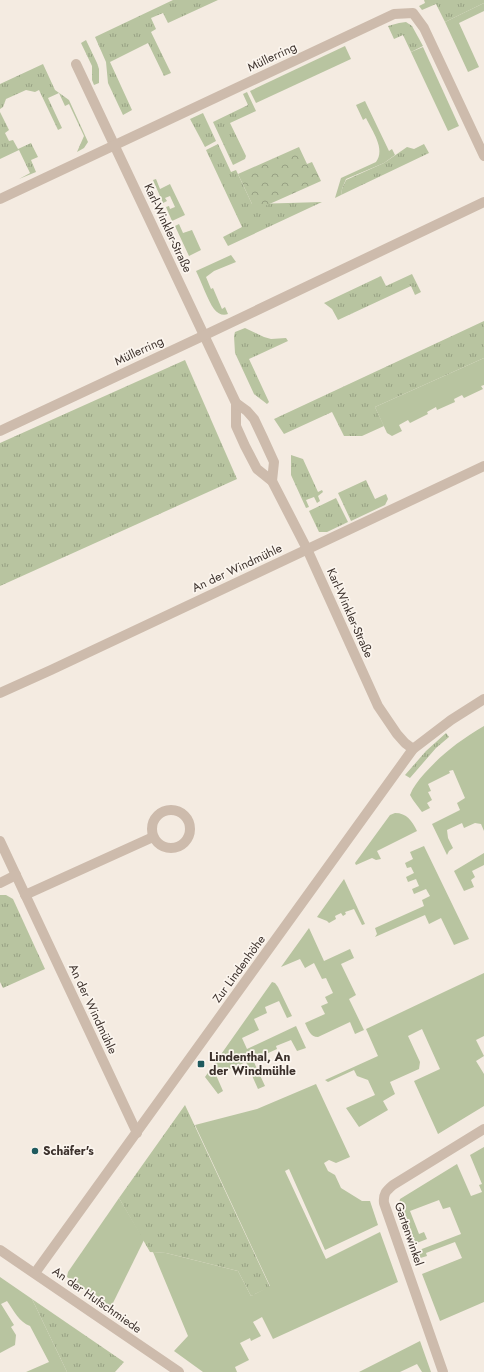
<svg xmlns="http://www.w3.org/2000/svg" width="484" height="1372" font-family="Jost,sans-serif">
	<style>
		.grass { fill: url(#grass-tufts) }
		.forest { fill: url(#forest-crowns) }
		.garden { fill: #b8c4a0 }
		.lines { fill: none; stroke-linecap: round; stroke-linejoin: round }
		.street { stroke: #cdbbac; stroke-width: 10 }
		.poi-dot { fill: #1f5a5e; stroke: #fbf5ee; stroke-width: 1.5 }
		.labels { text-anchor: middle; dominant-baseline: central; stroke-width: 3.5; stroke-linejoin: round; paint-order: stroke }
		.street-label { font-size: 12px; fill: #3b302b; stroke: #fbf5ee }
		.poi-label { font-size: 12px; font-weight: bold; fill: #3b302b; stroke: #fbf5ee; text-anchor: start }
	</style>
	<defs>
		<pattern id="grass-tufts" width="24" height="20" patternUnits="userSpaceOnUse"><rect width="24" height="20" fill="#b8c4a0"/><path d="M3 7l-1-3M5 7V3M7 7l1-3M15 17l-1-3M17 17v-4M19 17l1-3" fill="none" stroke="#97a083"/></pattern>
		<pattern id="forest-crowns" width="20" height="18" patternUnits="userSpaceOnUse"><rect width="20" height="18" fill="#b8c4a0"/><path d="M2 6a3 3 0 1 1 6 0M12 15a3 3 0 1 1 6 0" fill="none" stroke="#97a083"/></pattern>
	</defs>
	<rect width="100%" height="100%" fill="#f4ebe1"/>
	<!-- grass -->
	<g class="grass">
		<path d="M173,0H218L168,23L163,13L151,18L156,29L151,32L171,73L164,76L148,43L110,62L132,110L123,115L108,83L106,62L95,37Z"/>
		<path d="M424,0H484V3L445,22L436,4L422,10L419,6L425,3Z"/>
		<path d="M406,22L412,26L423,46L411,52L403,35L394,39L388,26L399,23Z"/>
		<path d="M86,40L97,63L99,69V83L94,85L92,80V66L81,43Z"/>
		<path d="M43,64L55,90L69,100L88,142L84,148L77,152L84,136L69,104L65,106L59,93L48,98L62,128L58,130L39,90L35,92L26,90L6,99L3,107L0,109V84Z"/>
		<path d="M247,92L256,111L230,123L246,156L245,159L233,165L213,122L248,105L243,94Z"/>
		<path d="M0,112L9,130L5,133L9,141L13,140L18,149L31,143L38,157L31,160L36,172L19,179L30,173L19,150L0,159Z"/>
		<path d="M203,113L216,141L205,147L190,119Z"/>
		<path d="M218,144L231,172L236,170L252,204L322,202L228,246L223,237L242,227L206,150Z"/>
		<path d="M424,144L429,153L341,195L342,189L346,180L384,163L407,147L414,149Z"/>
		<path d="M412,274L421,292L415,295L411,286L338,320L332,309L324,303L381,276L386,286Z"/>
		<path d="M484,321V358L375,407L384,426L362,436H344L332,412L284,434L274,419Z"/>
		<path d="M245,328L264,337L271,339L286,338L288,341L249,359L269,402L267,404L254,394L235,353L234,336L235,332Z"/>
		<path d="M185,360L237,479L0,586V443Z"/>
		<path d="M291,455L303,459L318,492L322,490L323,492L318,496L320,501L317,503L314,497L306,500L309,507L306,508L291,475Z"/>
		<path d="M366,480L375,499L386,494L388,499L385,505L351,521L338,493Z"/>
		<path d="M336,498L348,522L327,532H319L309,511Z"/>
		<path d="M446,733L449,737L436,748L410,778L405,775L426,751Z"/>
		<path d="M0,895H6L13,899L45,969L3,988L0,982Z"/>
		<path d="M185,1105L270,1287L251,1296L238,1271L166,1253L150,1252L119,1198Z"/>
		<path d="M32,1299L124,1362L115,1372H67Z"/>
	</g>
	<!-- forest -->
	<path class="forest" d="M299,147L307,164L312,162L321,181L265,206L252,204L238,174Z"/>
	<!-- garden -->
	<g class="garden">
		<path d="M484,3V11L459,23L479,67L468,72L445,22Z"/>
		<path d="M345,46L351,59L256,103L250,91Z"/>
		<path d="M423,47L459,126L448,131L411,52Z"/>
		<path d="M365,101L389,151L392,149L395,155L384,163L346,179L342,189L341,195L335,198L341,178L376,162C386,149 372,131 366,118L363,120L356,105Z"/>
		<path d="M156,179L160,189L170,184L185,215L172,221L166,207L169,206L170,209L175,207L170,196L165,198L167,201L163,203L153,180Z"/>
		<path d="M179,224L183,233L192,230L201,250L189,256L175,226Z"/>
		<path d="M231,255L236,262L214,271L206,277L211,289L213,288L222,309L225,307L228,314C223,316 218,314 214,309C208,301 201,281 196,271Z"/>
		<path d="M484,358V385L481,386L483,389L464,398L462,395L454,399L455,402L437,410L436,407L427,412L428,414L410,423L408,420L399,425L402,431L392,436L387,433L375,407Z"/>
		<path d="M484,726V831L481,824L475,823L464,828L462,823L447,830L448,838L453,848L449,851L447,855L432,824L460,810L457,803L465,798L453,770L449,771L450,773L428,784L431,791L428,792L432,800L427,803L430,808L422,812L413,800L410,795C413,787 418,781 424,774C444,752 459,741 484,726Z"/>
		<path d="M395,813C407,813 412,821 417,831L377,851L381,859L376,860L372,858L356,865L355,863L390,815Z"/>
		<path d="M424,846L469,939L454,945L441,918L429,924L425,915L375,937L377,934L375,928L424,906L422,900L430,896L426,889L414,894L412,889L419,886L416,879L408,882L406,877L414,873L411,867L407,868L405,863L413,859L410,852Z"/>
		<path d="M484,853V865L472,871L475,877L471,880L474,887L464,891L454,871Z"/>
		<path d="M344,879L365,924L362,925L354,909L345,912L346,914L343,916L341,913L335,916L336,919L329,923L327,921L317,917Z"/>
		<path d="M309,928L324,961L350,949L354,958L341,964L356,995L349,999L364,1030L355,1034L350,1022L318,1037C310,1037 308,1029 305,1023L325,1014L321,1006L328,1003L325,997L333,993L326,978L322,979L314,963L305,968L300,959L281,967Z"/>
		<path d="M484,973V1036L476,1040L484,1056L476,1061L484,1074V1106L438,1134L414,1081L440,1069L422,1029L408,1036L420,1062L419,1069L390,1082L395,1094L383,1101L388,1110L359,1127L346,1108L375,1095L368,1080L357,1076L354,1070L328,1082L325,1080L378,1056L366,1029Z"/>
		<path d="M272,982L275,983L278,987L292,1016L287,1018L279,1001L265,1007L267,1013L254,1019L259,1030L242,1038L247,1049L296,1026L306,1048L297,1051L291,1040L276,1046L277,1049L253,1060L265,1086L258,1089L246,1062L216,1075L223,1091L218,1094L205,1077Z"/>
		<path d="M316,1084L350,1157L336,1163L329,1160L324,1163L328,1171L335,1175L341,1188L362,1201H370L378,1225L325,1250L289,1169L285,1171L326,1259L380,1232L398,1282L273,1339L262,1317L253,1322L261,1336L251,1341L250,1338L240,1343L249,1360L235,1367L237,1372H203L174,1351L188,1336L153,1252L166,1253L238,1271L251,1296L270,1286L195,1125L257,1109Z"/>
		<path d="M484,1147V1302L440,1321L422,1274L462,1258L455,1242L426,1253L427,1256L417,1259L414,1252L461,1234L450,1207L443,1209L439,1200L410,1211L419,1234L424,1232L427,1239L412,1245L398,1208L400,1199L457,1164L471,1196L482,1192L479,1185L482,1184L470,1155Z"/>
		<path d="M119,1198L144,1240L111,1307L67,1277L68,1272Z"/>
		<path d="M0,1277L32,1299L67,1372H26L49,1362L30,1326C19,1322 14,1311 7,1301L1,1304L14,1325L11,1327L16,1335L15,1345L0,1353Z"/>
		<path d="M420,1341L431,1372H422L417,1364L400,1372H359Z"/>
	</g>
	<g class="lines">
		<!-- street -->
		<g class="street">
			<path d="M76,64L236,403V426L245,446L257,469L272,481L307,549L378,706L397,734L405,743L413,749"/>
			<path d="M0,199L394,14L413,13L424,28L484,156"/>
			<path d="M236,403L247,411L254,419L263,438L274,462L272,481"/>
			<path d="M0,431L205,335L484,202"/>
			<path d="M0,693L51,670L484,466"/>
			<circle cx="171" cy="829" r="19"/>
			<path d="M0,841L137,1133"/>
			<path d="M0,883L16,875"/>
			<path d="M25,895L153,837"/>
			<path d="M0,1250L179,1372"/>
			<path d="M35,1273L413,749L451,720L484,699"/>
			<path d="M443,1372L384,1203C383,1194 386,1191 393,1185L484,1129"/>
		</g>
	</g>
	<!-- markers -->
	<g class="poi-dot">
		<rect x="197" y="1060" width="8" height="8" rx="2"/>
		<circle cx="35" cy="1151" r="4"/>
	</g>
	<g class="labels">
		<!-- street labels -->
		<g class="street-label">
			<text transform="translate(272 57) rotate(-25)">Müllerring</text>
			<text transform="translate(168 228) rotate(65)">Karl-Winkler-Straße</text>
			<text transform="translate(139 351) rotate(-25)">Müllerring</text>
			<text transform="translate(237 568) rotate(-25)">An der Windmühle</text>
			<text transform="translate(350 613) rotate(66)">Karl-Winkler-Straße</text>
			<text transform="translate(239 969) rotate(-54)">Zur Lindenhöhe</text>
			<text transform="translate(93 1009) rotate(65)">An der Windmühle</text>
			<text transform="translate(409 1234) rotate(71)">Gartenwinkel</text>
			<text transform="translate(97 1300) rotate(35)">An der Hufschmiede</text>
		</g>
		<!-- poi labels -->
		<g class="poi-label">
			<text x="209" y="1057">Lindenthal, An<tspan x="209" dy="14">der Windmühle</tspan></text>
			<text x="43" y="1151">Schäfer's</text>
		</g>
	</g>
</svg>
